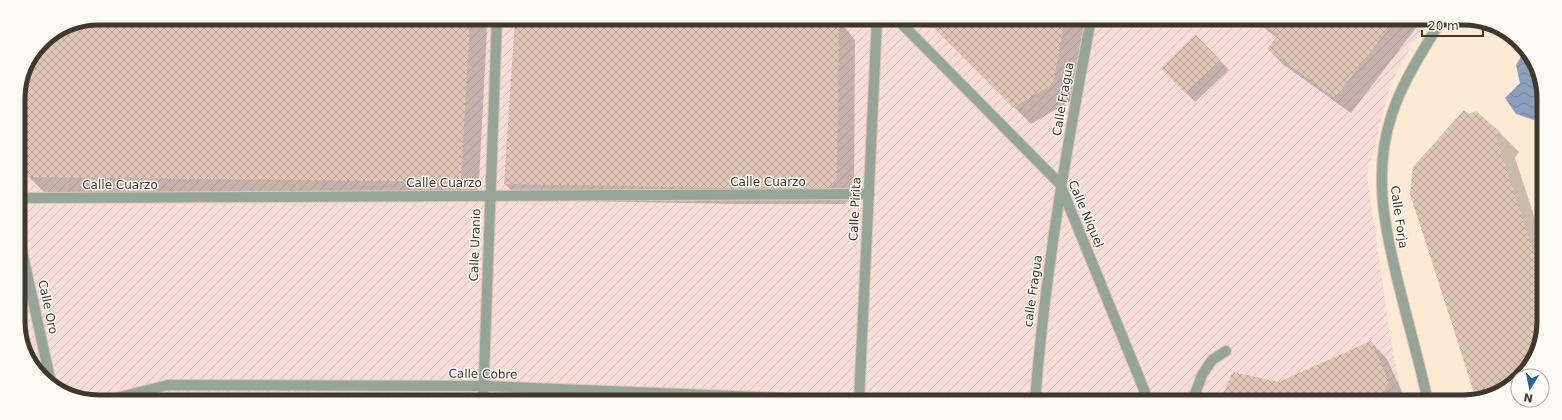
<svg xmlns="http://www.w3.org/2000/svg" width="1562" height="420" font-family="'DejaVu Sans',sans-serif">
	<style>
		.industrial { fill: url(#industrial-furrows) }
		.water { fill: url(#water-waves) }
		.shadow { fill: #0003 }
		.building { fill: url(#building-cross-hatch) }
		.lines { fill: none; stroke-linecap: round; stroke-linejoin: round }
		.service-casing { stroke: #d8c6b3; stroke-width: 12 }
		.minor-casing { stroke: #d8c6b3; stroke-width: 12 }
		.service { stroke: #97a599; stroke-width: 10 }
		.minor { stroke: #97a599; stroke-width: 10 }
		.labels { text-anchor: middle; dominant-baseline: central; stroke-width: 3; stroke-linejoin: round; paint-order: stroke }
		.street-label { font-size: 12px; fill: #40382f; stroke: #fefaf5 }
		.rim { fill: none; stroke: #40382f; stroke-width: 5 }
	</style>
	<defs>
		<pattern id="industrial-furrows" width="10" height="10" patternUnits="userSpaceOnUse"><rect width="10" height="10" fill="#f7dcd8"/><path d="M-1 1l2-2M0 10L10 0M9 11l2-2" fill="none" stroke="#d5beba"/></pattern>
		<pattern id="water-waves" width="16" height="10" patternUnits="userSpaceOnUse"><rect width="16" height="10" fill="#8d9fbd"/><path d="M0 5q4-4 8 0t8 0" fill="none" stroke="#75839a"/></pattern>
		<pattern id="building-cross-hatch" width="8" height="8" patternUnits="userSpaceOnUse"><rect width="8" height="8" fill="#dfc6b5"/><path d="M0 0l8 8M0 8l8-8" fill="none" stroke="#b6a294"/></pattern>
	</defs>
	<rect width="100%" height="100%" fill="#feead4"/>
	<!-- industrial -->
	<path class="industrial" d="M99,18L1426,20L1391,83L1367,175L1390,335L1403,402L83,400L42,378L20,337L18,94L26,63L42,42L68,24Z"/>
	<!-- water -->
	<path class="water" d="M1523,53H1526L1542,83V116L1534,120L1516,114L1505,98L1520,83L1516,65Z"/>
	<!-- shadow -->
	<g class="shadow">
		<path d="M147,18H476L487,29L478,199L45,193L28,176L20,89L26,63L42,42L68,24L89,20Z"/>
		<path d="M516,18L838,19L855,40L854,193L845,204H740L521,200L505,184Z"/>
		<path d="M927,19H1085L1070,101L1031,124Z"/>
		<path d="M1253,19L1422,20L1351,113L1284,65L1268,49L1277,38Z"/>
		<path d="M1501,31L1520,42L1525,51L1522,52Z"/>
		<path d="M1206,46L1229,70L1195,102L1163,68Z"/>
		<path d="M1469,115L1499,132L1519,152L1515,158L1542,240V337L1520,376H1518L1516,382L1477,398Z"/>
		<path d="M1371,342L1387,359L1405,398L1403,402H1220L1279,383Z"/>
	</g>
	<!-- building -->
	<g class="building">
		<path d="M136,18H470L461,182L27,177L19,91L26,63L42,42L68,24L95,19Z"/>
		<path d="M515,18L839,19L837,177L829,188H722L504,184Z"/>
		<path d="M925,19H1065L1053,84L1013,108Z"/>
		<path d="M1256,19H1298L1395,20L1335,98L1267,49L1278,35Z"/>
		<path d="M1196,35L1220,60L1185,93L1161,68Z"/>
		<path d="M1464,110L1469,114L1476,111L1500,132L1496,137L1542,278V337L1520,376H1518L1516,382L1476,399L1410,194L1413,167Z"/>
		<path d="M1371,341L1389,381L1379,402H1219L1233,372L1279,382Z"/>
	</g>
	<g class="lines">
		<!-- service casing -->
		<g class="service-casing">
			<path id="service" d="M1192,402L1202,375L1212,360L1226,351"/>
		</g>
		<!-- minor casing -->
		<g class="minor-casing">
			<g id="minor">
				<path d="M897,19L1060,184L1149,402"/>
				<path d="M19,198L869,194"/>
				<path d="M19,237L51,383"/>
				<path d="M108,400L168,385L483,386L859,401L877,19"/>
				<path d="M483,401L497,18"/>
				<path d="M1035,401C1045,272 1067,146 1091,19"/>
				<path d="M1428,402C1420,364 1409,327 1400,290C1385,231 1372,173 1392,114C1403,80 1424,50 1441,20"/>
			</g>
		</g>
		<!-- service -->
		<use href="#service" class="service"/>
		<!-- minor -->
		<use href="#minor" class="minor"/>
	</g>
	<g class="labels">
		<!-- street labels -->
		<g class="street-label">
			<text transform="translate(1063 99) rotate(-80)">Calle Fragua</text>
			<text x="768" y="182">Calle Cuarzo</text>
			<text x="444" y="183">Calle Cuarzo</text>
			<text x="120" y="185">Calle Cuarzo</text>
			<text transform="translate(855 209) rotate(-87)">Calle Pirita</text>
			<text transform="translate(1086 214) rotate(67)">Calle Níquel</text>
			<text transform="translate(1399 217) rotate(82)">Calle Forja</text>
			<text transform="translate(475 245) rotate(-88)">Calle Uranio</text>
			<text transform="translate(1033 291) rotate(-82)">calle Fragua</text>
			<text transform="translate(48 307) rotate(78)">Calle Oro</text>
			<text transform="translate(483 374) rotate(1)">Calle Cobre</text>
		</g>
	</g>
	<!-- crop -->
	<path d="M0 0H1562V420H0ZM99 25H1463A74 74 0 0 1 1537 99V321A74 74 0 0 1 1463 395H99A74 74 0 0 1 25 321V99A74 74 0 0 1 99 25Z" fill="#fefaf5" fill-rule="evenodd"/>
	<path class="rim" d="M99 25H1463A74 74 0 0 1 1537 99V321A74 74 0 0 1 1463 395H99A74 74 0 0 1 25 321V99A74 74 0 0 1 99 25Z"/>
	<!-- north arrow -->
	<g transform="translate(1530 388) rotate(190)"><circle r="19" fill="#fefaf5" stroke="#b2aca6"/>
	<path d="M0-3L7 15L0 10L-7 15Z" fill="#29639a"/>
	<text y="-6" font-size="11" font-weight="bold" text-anchor="middle" fill="#40382f">N</text>
	</g>
	<!-- scale -->
	<path d="M1422 30v6h61v-6" fill="none" stroke="#40382f" stroke-width="2"/>
	<text x="1428" y="30" font-size="12" fill="#40382f" stroke="#fefaf5" stroke-width="3" paint-order="stroke">20 m</text>
</svg>
